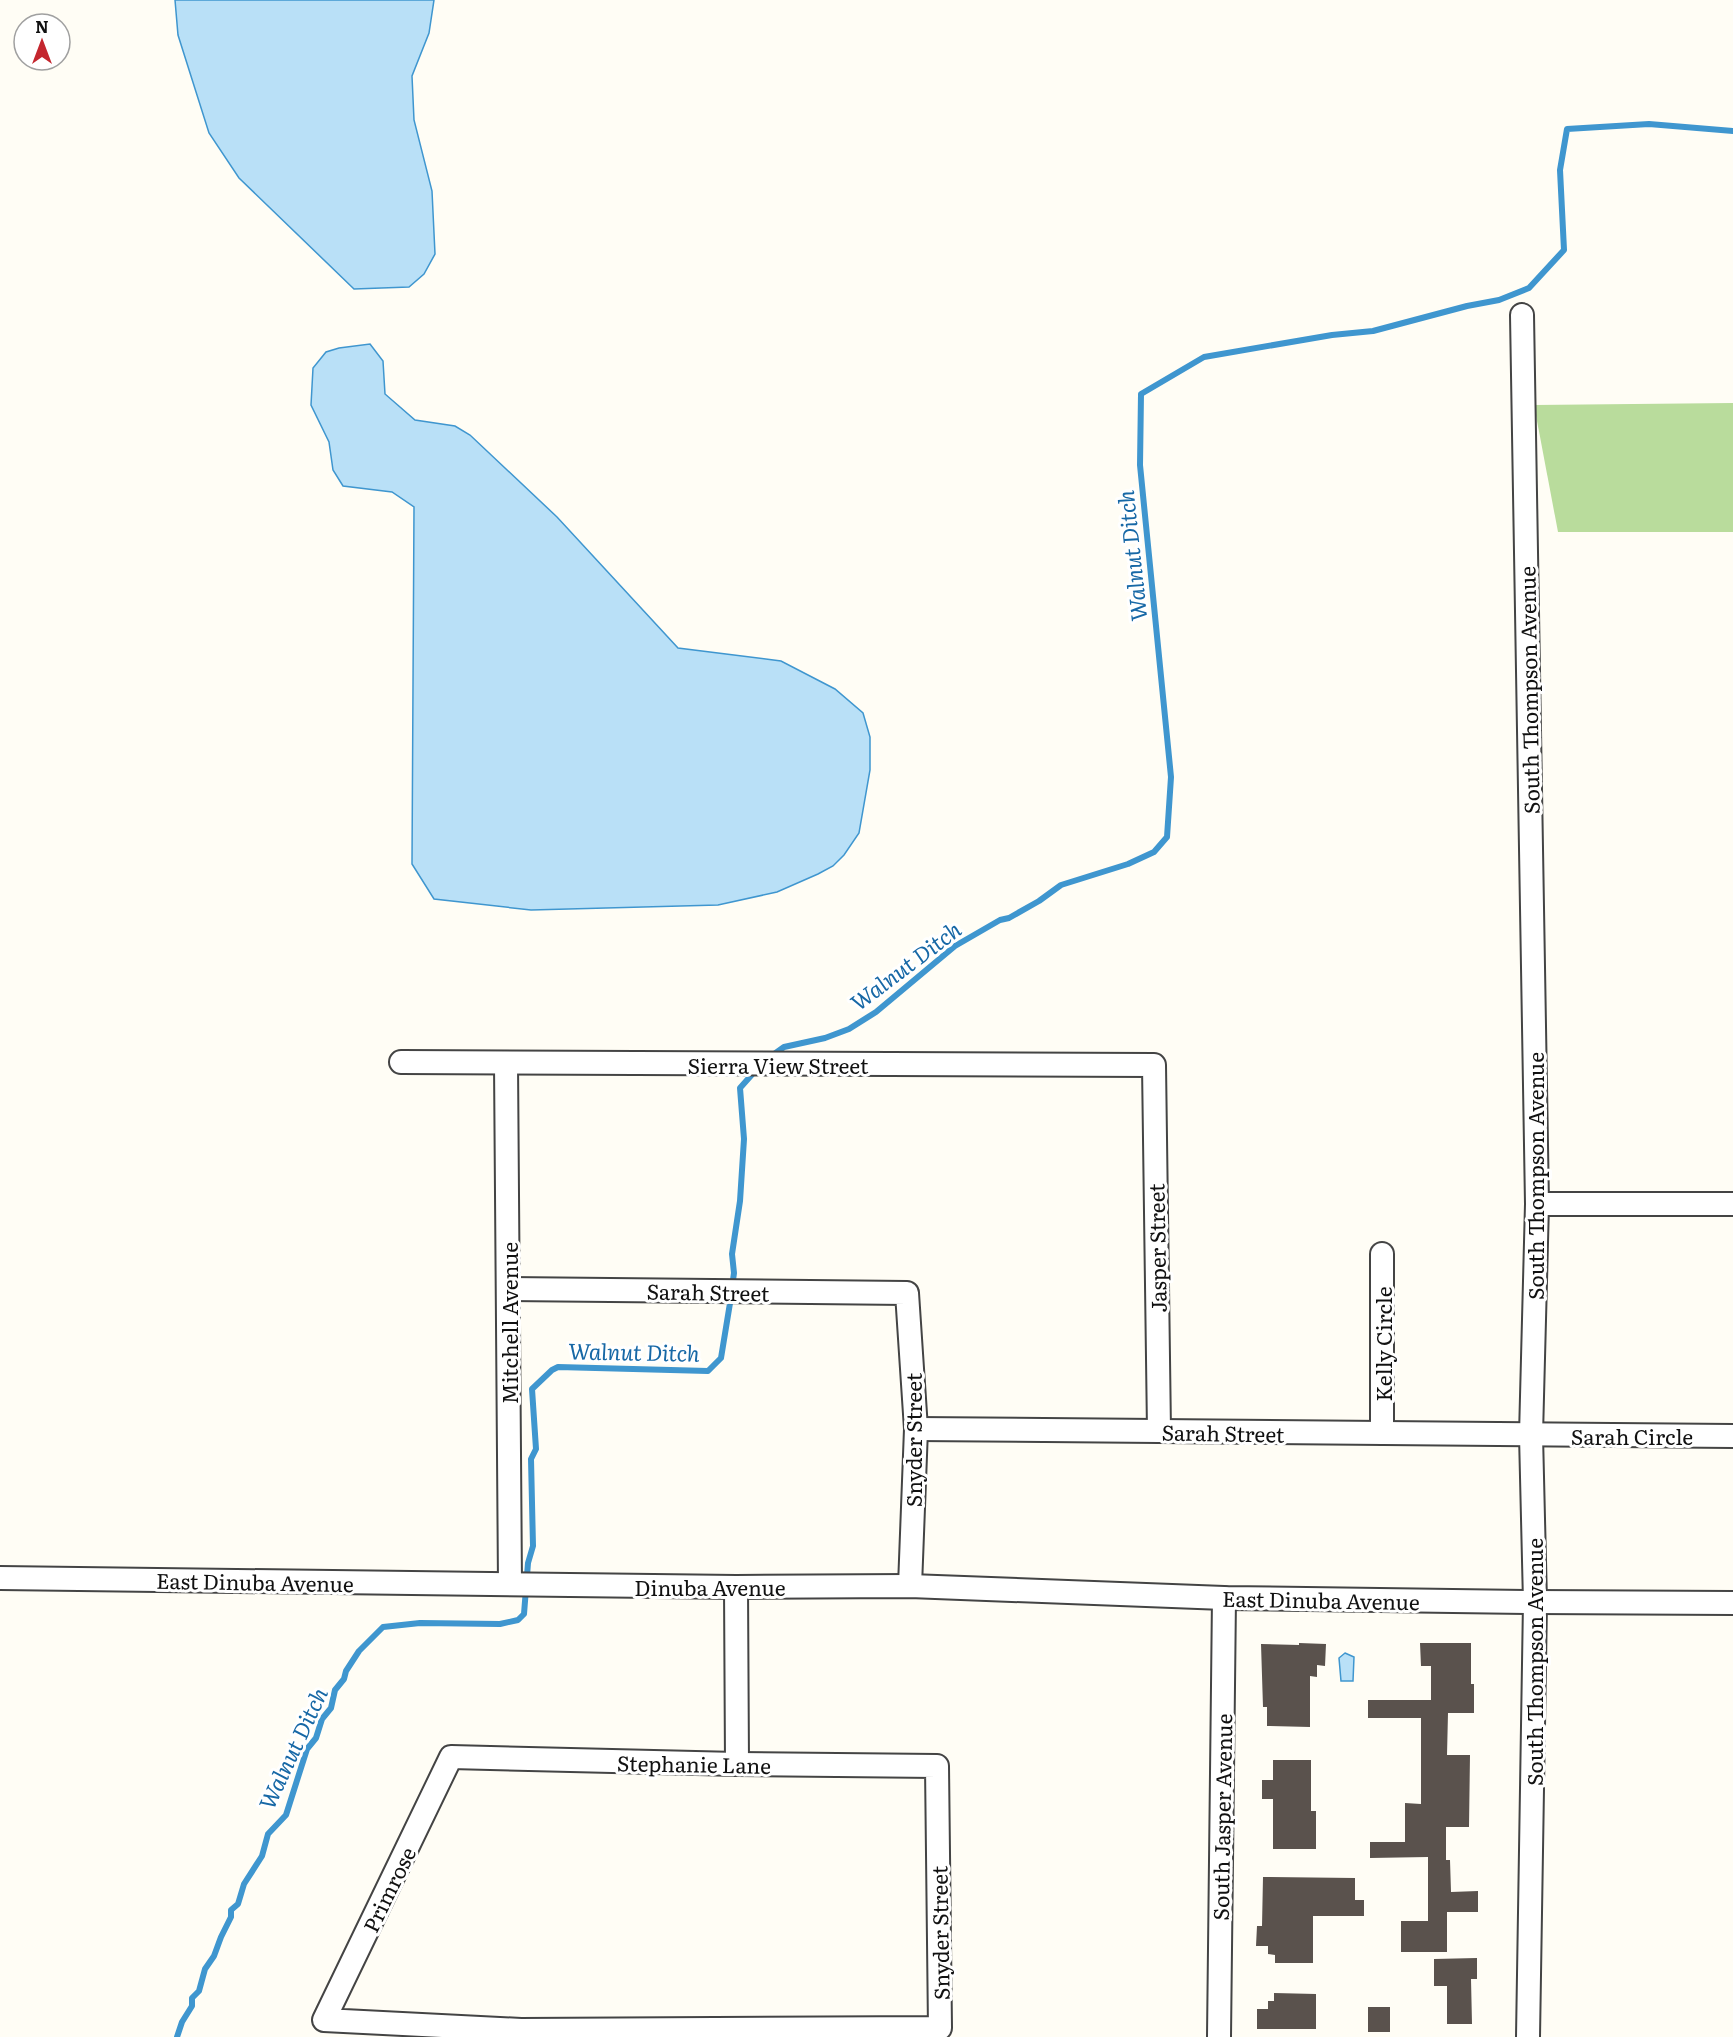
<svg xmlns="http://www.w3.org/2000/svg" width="1733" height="2037" font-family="Literata,serif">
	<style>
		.forest { fill: #b9dc9c }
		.water { fill: #b9e0f7; stroke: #3f96cf; stroke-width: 1.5 }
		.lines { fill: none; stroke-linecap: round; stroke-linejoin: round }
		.stream { stroke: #3f96cf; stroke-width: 6 }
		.building { fill: #5a524d }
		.street-casing { stroke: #444; stroke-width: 26 }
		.street { stroke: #fff; stroke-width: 22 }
		.labels { text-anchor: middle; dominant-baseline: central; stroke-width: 6; stroke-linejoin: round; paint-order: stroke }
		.street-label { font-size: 21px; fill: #111; stroke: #fff }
		.water-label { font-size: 22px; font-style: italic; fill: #1768a6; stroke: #fff }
	</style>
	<rect width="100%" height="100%" fill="#fffdf5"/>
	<!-- forest -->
	<path class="forest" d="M1733,403V532H1558L1534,405Z"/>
	<!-- water -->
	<g class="water">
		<path d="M175,0H434L429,33L412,76L414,120L432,191L435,254L424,274L409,287L354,289L239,178L209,133L178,35Z"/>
		<path d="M370,344L383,361L385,394L415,420L455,426L470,435L557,517L678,648L781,661L835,689L863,713L870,737V770L859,833L844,855L833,866L818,874L777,892L718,905L531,910L434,899L412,864L414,507L392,492L343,486L333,470L329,442L311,405L313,368L326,352L339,348Z"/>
		<path d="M1345,1653L1354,1657L1353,1681H1341L1339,1658Z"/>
	</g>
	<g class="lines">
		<!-- stream -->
		<g class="stream">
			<path d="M770,1057L784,1047L825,1038L849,1029L876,1012L955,946L1000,920L1009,918L1039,901L1061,885L1128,864L1154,852L1167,837L1171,777L1140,465L1141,394L1204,357L1332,335L1373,331L1467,306L1499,300L1529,288L1564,250L1560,170L1567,129L1649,124L1733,131"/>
			<path d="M732,1287L734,1273L732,1254L740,1201L744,1139L740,1088L756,1070"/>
			<path d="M177,2037L182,2022L192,2006V1998L199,1991L205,1969L214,1956L221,1937L231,1917V1910L238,1904L244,1884L262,1856L268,1834L286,1815L307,1749L316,1738L322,1719L331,1708L335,1690L344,1679L346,1671L359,1651L383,1627L420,1623L500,1624L518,1620L524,1614L528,1563L533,1546L531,1459L536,1449L532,1389L552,1370L558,1367L708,1371L721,1358L731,1297"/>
		</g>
	</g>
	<!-- building -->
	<g class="building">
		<path d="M1299,1643L1326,1644L1325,1666L1317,1665V1677L1310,1676V1727L1267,1726V1707H1263L1261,1644L1299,1645Z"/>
		<path d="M1420,1643H1471V1684H1474V1713H1448L1447,1755H1470L1469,1827H1446V1860H1450L1451,1892L1478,1891V1912H1447V1952H1401V1921H1428V1857L1370,1858V1842H1405V1803L1421,1804V1718H1368V1700H1431V1666H1421Z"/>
		<path d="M1273,1760H1311V1811H1316V1849H1273V1799H1262V1780H1273Z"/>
		<path d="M1263,1877L1355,1878V1900H1364V1916H1313V1963H1275V1955L1268,1954V1946H1256L1257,1926H1262Z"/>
		<path d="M1477,1958V1979H1471L1472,2024H1447V1986H1434V1959Z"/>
		<path d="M1274,1993L1316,1994V2029H1257V2009H1268V2001H1274Z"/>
		<rect x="1368" y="2007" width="22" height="25"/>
	</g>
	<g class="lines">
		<!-- street casing -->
		<g class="street-casing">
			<g id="street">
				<path d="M1522,315L1537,1204L1531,1435L1535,1602L1528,2037"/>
				<path d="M401,1062L1154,1065L1159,1431"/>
				<path d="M506,1063L510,1584"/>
				<path d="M1537,1204H1733"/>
				<path d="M1382,1254V1433"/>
				<path d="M508,1289L907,1293L916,1429L910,1586"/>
				<path d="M916,1429L1733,1436"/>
				<path d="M0,1578L736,1587L910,1586L1224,1598L1535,1602L1733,1603"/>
				<path d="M736,1587L737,1764"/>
				<path d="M451,1757L737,1764L937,1766L940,2028L521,2030L324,2020Z"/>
				<path d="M1219,2037L1224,1598"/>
			</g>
		</g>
		<!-- street -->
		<use href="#street" class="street"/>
	</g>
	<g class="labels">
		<!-- street labels -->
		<g class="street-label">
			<text transform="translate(1528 690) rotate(-91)">South Thompson Avenue</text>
			<text x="778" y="1064">Sierra View Street</text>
			<text transform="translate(1534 1176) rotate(-90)">South Thompson Avenue</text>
			<text transform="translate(1156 1248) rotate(-91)">Jasper Street</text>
			<text transform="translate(708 1291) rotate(1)">Sarah Street</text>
			<text transform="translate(508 1323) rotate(-90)">Mitchell Avenue</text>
			<text transform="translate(1382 1344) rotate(-90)">Kelly Circle</text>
			<text transform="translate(1223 1432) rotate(1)">Sarah Street</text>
			<text x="1632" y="1435">Sarah Circle</text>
			<text transform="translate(912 1440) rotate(-90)">Snyder Street</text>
			<text transform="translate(255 1581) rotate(1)">East Dinuba Avenue</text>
			<text x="710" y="1586">Dinuba Avenue</text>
			<text transform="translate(1321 1599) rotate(1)">East Dinuba Avenue</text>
			<text transform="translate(1533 1662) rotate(-90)">South Thompson Avenue</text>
			<text transform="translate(694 1763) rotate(1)">Stephanie Lane</text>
			<text transform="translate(1221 1817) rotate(-89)">South Jasper Avenue</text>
			<text transform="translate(388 1889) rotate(-64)">Primrose</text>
			<text transform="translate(939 1933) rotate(-91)">Snyder Street</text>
		</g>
		<!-- water labels -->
		<g class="water-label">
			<text transform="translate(1131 556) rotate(-96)">Walnut Ditch</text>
			<text transform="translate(905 965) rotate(-37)">Walnut Ditch</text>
			<text transform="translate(634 1351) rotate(1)">Walnut Ditch</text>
			<text transform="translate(292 1748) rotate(-65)">Walnut Ditch</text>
		</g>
	</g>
	<!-- north arrow -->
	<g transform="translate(42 42)"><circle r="28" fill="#ffffff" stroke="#a0a0a0" stroke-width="1.5"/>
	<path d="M0-4.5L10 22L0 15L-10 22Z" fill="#c4262e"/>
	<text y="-9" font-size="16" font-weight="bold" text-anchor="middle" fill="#111111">N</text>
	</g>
</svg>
